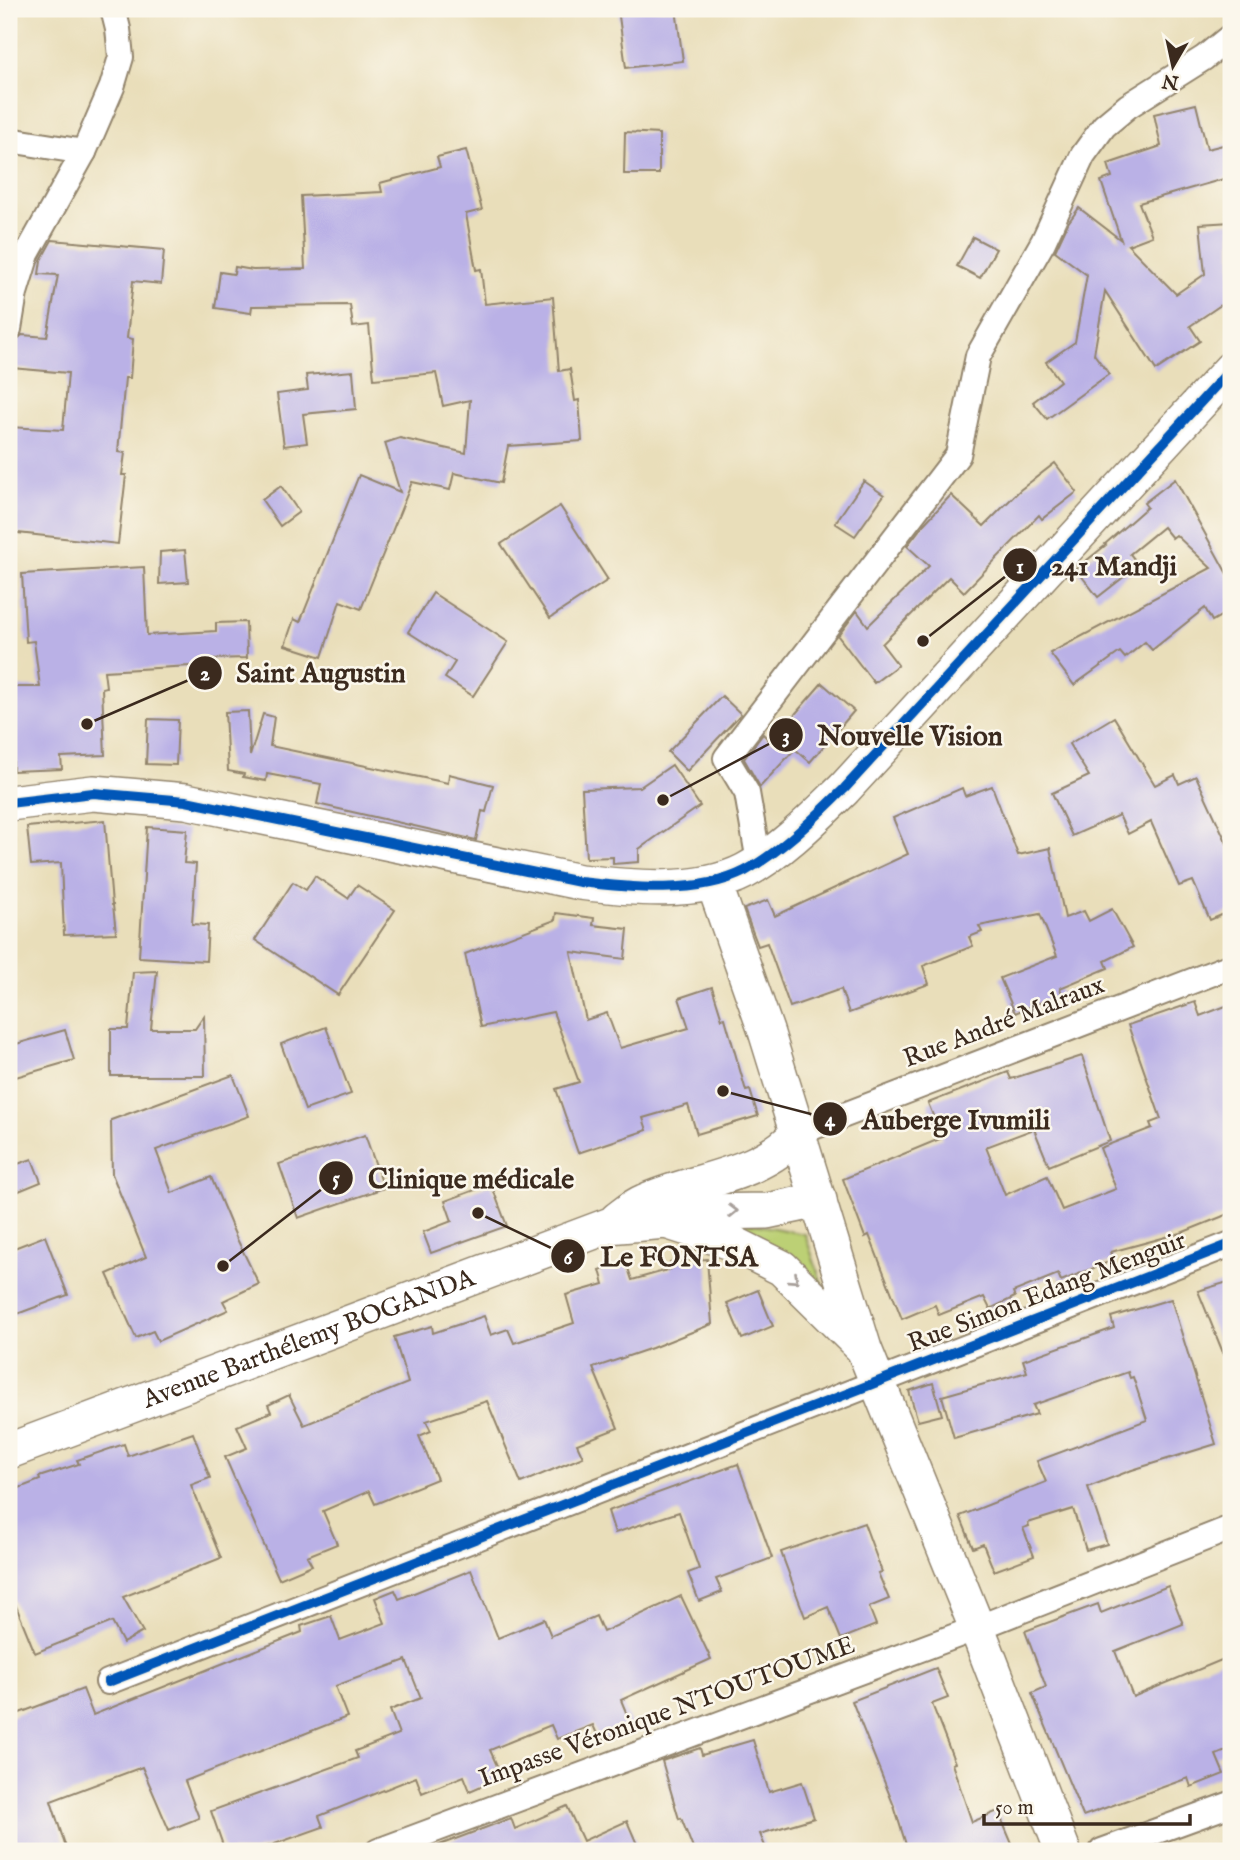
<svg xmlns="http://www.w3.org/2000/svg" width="1240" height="1860" font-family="'IM FELL English',serif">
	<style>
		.green { fill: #bcd074; stroke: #7c7d49; stroke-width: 2 }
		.building { fill: #bab1e6 }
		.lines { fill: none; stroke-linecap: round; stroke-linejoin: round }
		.street-casing { stroke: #92846c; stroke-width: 28 }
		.secondary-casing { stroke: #92846c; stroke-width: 38 }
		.street { stroke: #fff; stroke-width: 24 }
		.secondary { stroke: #fff; stroke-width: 35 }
		.cycleway-casing { stroke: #fbf7ec; stroke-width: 15 }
		.cycleway { stroke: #0057b8; stroke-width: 10 }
		.oneway { stroke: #a79f9a }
		.labels { text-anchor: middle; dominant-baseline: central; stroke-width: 5; stroke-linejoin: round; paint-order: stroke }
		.street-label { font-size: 26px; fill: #3b2a1e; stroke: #fbf7ec }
		.leader { fill: none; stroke: #3b2a1e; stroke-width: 2.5 }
		.callout-dot { fill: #3b2a1e; stroke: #fbf7ec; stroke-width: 2.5 }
		.mark-label { font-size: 21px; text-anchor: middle; font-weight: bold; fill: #fff }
		.callout-label { font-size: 28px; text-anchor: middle; font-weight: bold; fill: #3b2a1e; stroke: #fbf7ec; stroke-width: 5; stroke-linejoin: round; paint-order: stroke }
	</style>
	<rect width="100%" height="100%" fill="#fbf7ec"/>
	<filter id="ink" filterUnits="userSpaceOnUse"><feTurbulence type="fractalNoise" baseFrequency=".0143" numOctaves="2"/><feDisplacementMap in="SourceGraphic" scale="14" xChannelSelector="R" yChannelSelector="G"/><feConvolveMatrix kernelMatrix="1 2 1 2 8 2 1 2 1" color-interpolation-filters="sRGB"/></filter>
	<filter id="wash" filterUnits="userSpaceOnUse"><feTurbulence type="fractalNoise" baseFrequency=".00686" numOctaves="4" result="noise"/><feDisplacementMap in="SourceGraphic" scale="28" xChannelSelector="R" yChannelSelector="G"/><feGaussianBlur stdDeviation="1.57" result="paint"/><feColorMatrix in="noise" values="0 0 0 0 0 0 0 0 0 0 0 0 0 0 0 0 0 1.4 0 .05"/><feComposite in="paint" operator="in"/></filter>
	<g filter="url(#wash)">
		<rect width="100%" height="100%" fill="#e9deba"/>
		<!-- green -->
		<path class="green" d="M727,1221L744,1222L805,1234L826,1296Z"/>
		<g id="blocks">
			<!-- building -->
			<g class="building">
				<path d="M618,9H676L683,61L626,68Z"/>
				<path d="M1196,104L1207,149L1227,144L1231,161V177L1139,203L1152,236L1128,245L1176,294L1205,274L1200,224L1231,222V298L1190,326L1200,341L1156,370L1105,291L1094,354L1109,374L1047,419L1033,402L1060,381L1046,362L1075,342L1087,275L1055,251L1068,223L1079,208L1121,240L1101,181L1112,177L1108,164L1161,146L1154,114Z"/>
				<path d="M625,132L659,134V174H624Z"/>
				<path d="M466,150L482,210L466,214L476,270L481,269L485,304L553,297L559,371L570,369L575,401L579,400L582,441L508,446L501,483L454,473L450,490L412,482L361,609L340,601L322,657L285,645L294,619L300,622L359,475L400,492L385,443L400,438L466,453L470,400L443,406L436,373L374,379L369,325L353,327L350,305L252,306L251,313L215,308L220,272L234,274L235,267L253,270L305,269L301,196L382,192L380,183L440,167L437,157Z"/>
				<path d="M973,237L996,249L980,278L957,266Z"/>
				<path d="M52,240L164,250L161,284L133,281L127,338L133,339L130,378H125L118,452L125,453L122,475H126L118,544L9,532V427L63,430L68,373L12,368L13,343L22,335L47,337L58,275L39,274L41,260Z"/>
				<path d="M353,371L356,409L303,414L307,443L284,446L277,394L308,390L306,375Z"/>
				<path d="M1055,463L1077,492L1042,519L1039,515L964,592L949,577L882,644L898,665L874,683L838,636L857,611L868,626L929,566L907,546L924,524L951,495L984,526L1020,490Z"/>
				<path d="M1175,479L1231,581V610L1212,621L1205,608L1152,650L1145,642L1125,658L1120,652L1074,685L1050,653L1211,568L1176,535L1172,538L1163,527L1130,554L1139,565L1098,597L1076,569L1106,545L1105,544L1147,507L1144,503Z"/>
				<path d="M864,481L884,495L855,536L835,523Z"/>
				<path d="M281,486L299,512L280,526L262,500Z"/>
				<path d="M560,506L608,580L550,618L501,544Z"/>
				<path d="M185,550L188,582L159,584L160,552Z"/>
				<path d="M144,567L147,635L216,631V623L246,622L247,658L208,659V665L104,671L106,687L102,688L105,755L61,757L62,769L13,771L14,687H40L34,641L26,642L22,574Z"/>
				<path d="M433,593L508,642L473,696L445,678L455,662L408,632Z"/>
				<path d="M822,683L854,711L810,762L795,749L760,787L744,759L763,734L771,742Z"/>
				<path d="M722,696L741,714L687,771L668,752Z"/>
				<path d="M248,711L250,756L263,714L274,717L270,746L448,783L449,774L493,785L486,812L482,811L476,840L317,804L321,784L267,774L266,781L243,777L244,774L228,771L225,712Z"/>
				<path d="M1114,717L1155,785L1175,775L1179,784L1196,776L1231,852V911L1210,920L1193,881L1179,886L1151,822L1128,834L1119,815L1072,836L1052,793L1089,776L1069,744Z"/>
				<path d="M148,719L178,720L176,765L146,764Z"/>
				<path d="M672,765L700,806L639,849V862L613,864V857L586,858L582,789L640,787Z"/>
				<path d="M992,786L1018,855L1050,848L1065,918L1084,911L1089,921L1112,909L1133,947L1105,961L1108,968L1060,988L1062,994L1015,1013L1000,978L1057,956L1040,914L979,926L982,932L969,937L973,946L923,966L929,984L849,1013L841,989L790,1007L767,943L758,946L744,909L768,900L775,916L908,854L893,818L962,788L965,796Z"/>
				<path d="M105,820L112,905H113L116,933L64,935L61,863L31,865L27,827Z"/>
				<path d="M147,827L187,830L184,863L196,864L192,924L208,925L206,961L139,957Z"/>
				<path d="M315,876L348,898L357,885L395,910L338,995L255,940L293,882L306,890Z"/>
				<path d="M556,913L594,918L593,925L628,929L625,959L571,952L586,1020L607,1013L620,1048L689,1028L679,998L712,987L722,1019L725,1018L746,1091L750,1090L758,1116L697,1134L688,1105L643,1118L647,1130L578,1153L556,1089L579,1082L553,1012L481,1027L465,954L555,920Z"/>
				<path d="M157,971L151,1029H195L204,1016L205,1076H111V1029H128L133,972Z"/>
				<path d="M1195,1002L1200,1016L1231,1004V1213L1181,1233L1111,1252L1114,1260L1061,1281L1058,1274L1013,1292L1015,1297L990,1309L984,1297L939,1315L935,1305L902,1319L869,1235L865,1237L843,1179L942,1138L928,1103L1008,1072L1011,1079L1082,1056L1110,1141L1049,1166L1034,1129L986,1147L1005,1195L1047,1176L1062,1210L1116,1189L1100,1148L1152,1128L1150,1123L1161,1119L1128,1025Z"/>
				<path d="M326,1027L351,1094L305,1110L281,1044Z"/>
				<path d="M65,1030L74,1060L9,1079V1046Z"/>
				<path d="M233,1075L249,1116L156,1150L172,1193L211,1177L236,1237L259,1284L223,1301L228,1310L158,1341L153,1331L136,1338L107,1274L146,1257L112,1174L111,1120Z"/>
				<path d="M365,1135L384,1188L298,1218L279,1164Z"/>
				<path d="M32,1159L41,1182L9,1195V1167Z"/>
				<path d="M491,1184L507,1226L431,1253L423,1232L452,1221L445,1201Z"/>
				<path d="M45,1236L68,1295L9,1317V1250Z"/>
				<path d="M707,1259L712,1324L652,1348L593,1368L618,1428L577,1444L583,1457L521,1483L487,1401L426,1421L431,1431L419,1436L437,1479L375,1504L369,1491L323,1511L337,1544L307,1556L312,1565L279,1579L225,1457L247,1448L237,1426L271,1412L268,1405L289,1395L304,1425L408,1383L394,1337L432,1326L433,1333L484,1316L491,1335L508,1329L514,1343L574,1323L566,1295L604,1284L600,1270L626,1262L632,1280L671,1269L670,1262Z"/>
				<path d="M1231,1281V1369L1230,1370L1198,1291Z"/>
				<path d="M758,1290L773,1326L742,1339L727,1303Z"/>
				<path d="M1171,1299L1216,1444L1132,1470L1088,1487L1107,1544L1086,1550L1073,1509L1028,1523L1029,1526L1023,1528L1034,1556L994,1571L983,1544L973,1548L960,1516L1046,1482L1037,1461L1147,1420L1133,1377L1130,1378L1128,1372L1033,1405L1037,1414L954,1438L942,1396L1027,1372L1023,1360L1114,1328L1111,1317Z"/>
				<path d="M933,1383L942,1415L918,1421L909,1391Z"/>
				<path d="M193,1433L210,1478L191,1485L221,1558L123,1597L143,1632L123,1643L112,1622L35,1653L9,1589V1492L40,1480L39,1477L79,1464L77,1460L124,1444L128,1456Z"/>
				<path d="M738,1464L772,1558L716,1579L722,1592L699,1601L688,1573L699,1569L679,1512L615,1533L608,1511Z"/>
				<path d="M864,1523L882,1572L878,1573L889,1599L869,1607L876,1625L841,1639L828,1607L805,1617L781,1552Z"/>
				<path d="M471,1570L498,1638L544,1619L551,1636L596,1616L603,1632L681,1596L711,1659L621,1700L633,1729L600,1741L593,1725L557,1739L551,1725L490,1750L502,1777L470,1791L464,1776L422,1793L416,1777L319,1816L323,1827L255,1851H225L211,1811L358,1758L355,1751L399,1734L390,1710L421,1698L406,1660L335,1686L347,1717L185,1781L199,1818L169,1830L142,1767L51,1801L67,1851H9V1717L83,1689L93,1715L302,1632L301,1626L331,1616L340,1640L385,1623L375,1598L395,1590L399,1599Z"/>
				<path d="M1168,1586L1183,1624L1115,1651L1133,1697L1231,1656V1749L1216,1755L1224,1774L1191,1787L1188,1778L1083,1816L1032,1693L1046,1687L1025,1631L1098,1604L1101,1613Z"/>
				<path d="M936,1668L948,1698L932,1704L955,1763L952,1764L972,1822L998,1811L1015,1851H908L894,1806L852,1701Z"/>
				<path d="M753,1740L769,1792L802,1782L814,1818L760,1834L767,1851H694L681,1818L679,1819L662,1761L700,1748L702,1755Z"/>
				<path d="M567,1806L583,1841L627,1821L640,1851H429V1849L511,1818L515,1829Z"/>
			</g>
		</g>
	</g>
	<g filter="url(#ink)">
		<use href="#blocks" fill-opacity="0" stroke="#92846c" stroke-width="2"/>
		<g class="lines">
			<!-- street casing -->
			<g class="street-casing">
				<g id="street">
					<path d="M9,140L84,152"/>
					<path d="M9,329L15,293L27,254L84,152L112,87L121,57L118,29L113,9"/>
					<path d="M759,862L747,793L726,758L958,455L978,356L1043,242L1083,155L1104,126L1128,106L1204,58L1231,36"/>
					<path d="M798,1133L1231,966"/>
					<path d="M108,1682L1231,1244"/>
					<path d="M378,1851L977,1628L1231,1528"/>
					<path d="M1102,1851L1231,1804"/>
				</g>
			</g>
			<!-- secondary casing -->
			<g class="secondary-casing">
				<g id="secondary">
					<path d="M9,803L93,793L186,801L580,882C630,888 699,895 745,871C782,851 814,818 844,789L1231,369"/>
					<path d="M714,883L766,1031L864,1349L977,1628L1063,1851"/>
					<path d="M617,1220C625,1214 634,1206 644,1202C695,1179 759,1177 798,1133"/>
					<path d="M666,1221L728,1241L782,1268L862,1347"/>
					<path id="s1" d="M9,1451L608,1226L666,1221L701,1212L767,1211L819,1200"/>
				</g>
			</g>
			<!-- street -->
			<use href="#street" class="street"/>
			<!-- secondary -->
			<use href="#secondary" class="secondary"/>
			<!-- cycleway casing -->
			<g class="cycleway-casing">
				<g id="cycleway">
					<path d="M9,803L93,793L186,801L580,882C630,888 699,895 745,871C782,851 814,818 844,789L1231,369"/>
					<path d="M108,1682L1231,1244"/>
				</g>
			</g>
			<!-- cycleway -->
			<use href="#cycleway" class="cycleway"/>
		</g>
		<!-- one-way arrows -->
		<defs><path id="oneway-chevron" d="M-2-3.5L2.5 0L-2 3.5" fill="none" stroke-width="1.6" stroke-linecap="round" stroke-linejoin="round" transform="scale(1.75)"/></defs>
		<g class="oneway">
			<use href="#oneway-chevron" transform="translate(733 1211) rotate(-1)"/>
			<use href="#oneway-chevron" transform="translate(794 1279) rotate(42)"/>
		</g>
	</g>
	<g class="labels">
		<!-- street labels -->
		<g class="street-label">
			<text transform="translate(1004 1022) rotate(-21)">Rue André Malraux</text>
			<text transform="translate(1047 1292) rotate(-21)">Rue Simon Edang Menguir</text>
			<text stroke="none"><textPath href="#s1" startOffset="320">Avenue Barthélemy BOGANDA</textPath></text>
			<text transform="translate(667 1712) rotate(-20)">Impasse Véronique NTOUTOUME</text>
		</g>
	</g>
	<!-- callouts -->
	<path class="leader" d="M923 641L1020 565M87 724L205 673M663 800L786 735M723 1091L830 1119M223 1266L336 1178M478 1213L568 1256"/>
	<g class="callout-dot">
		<circle cx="923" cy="641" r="7"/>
		<circle cx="87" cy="724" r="7"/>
		<circle cx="663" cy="800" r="7"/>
		<circle cx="723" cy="1091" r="7"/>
		<circle cx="223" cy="1266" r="7"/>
		<circle cx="478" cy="1213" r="7"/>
		<circle cx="1020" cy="565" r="18"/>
		<circle cx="205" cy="673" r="18"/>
		<circle cx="786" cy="735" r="18"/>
		<circle cx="830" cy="1119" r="18"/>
		<circle cx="336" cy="1178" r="18"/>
		<circle cx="568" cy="1256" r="18"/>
	</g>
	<g class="mark-label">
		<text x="1020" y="573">1</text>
		<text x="205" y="680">2</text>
		<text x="786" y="742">3</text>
		<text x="830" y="1126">4</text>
		<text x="336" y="1185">5</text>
		<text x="568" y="1264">6</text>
	</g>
	<g class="callout-label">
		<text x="1114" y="575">241 Mandji</text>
		<text x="321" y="682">Saint Augustin</text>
		<text x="910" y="745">Nouvelle Vision</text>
		<text x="956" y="1129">Auberge Ivumili</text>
		<text x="471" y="1188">Clinique médicale</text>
		<text x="679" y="1266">Le FONTSA</text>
	</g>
	<!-- margin -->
	<rect width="1240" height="1860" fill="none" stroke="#fbf7ec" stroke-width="35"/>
	<!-- north arrow -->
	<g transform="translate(1173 66) rotate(189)" stroke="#fbf7ec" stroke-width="5" paint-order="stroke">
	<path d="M0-5L12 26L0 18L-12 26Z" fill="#3b2a1e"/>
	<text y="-10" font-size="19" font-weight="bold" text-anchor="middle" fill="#3b2a1e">N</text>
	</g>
	<!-- scale -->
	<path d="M984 1814v10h206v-10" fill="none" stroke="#3b2a1e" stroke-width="3.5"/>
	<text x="995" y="1814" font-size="21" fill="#3b2a1e" stroke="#fbf7ec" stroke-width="5" paint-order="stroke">50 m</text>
</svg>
